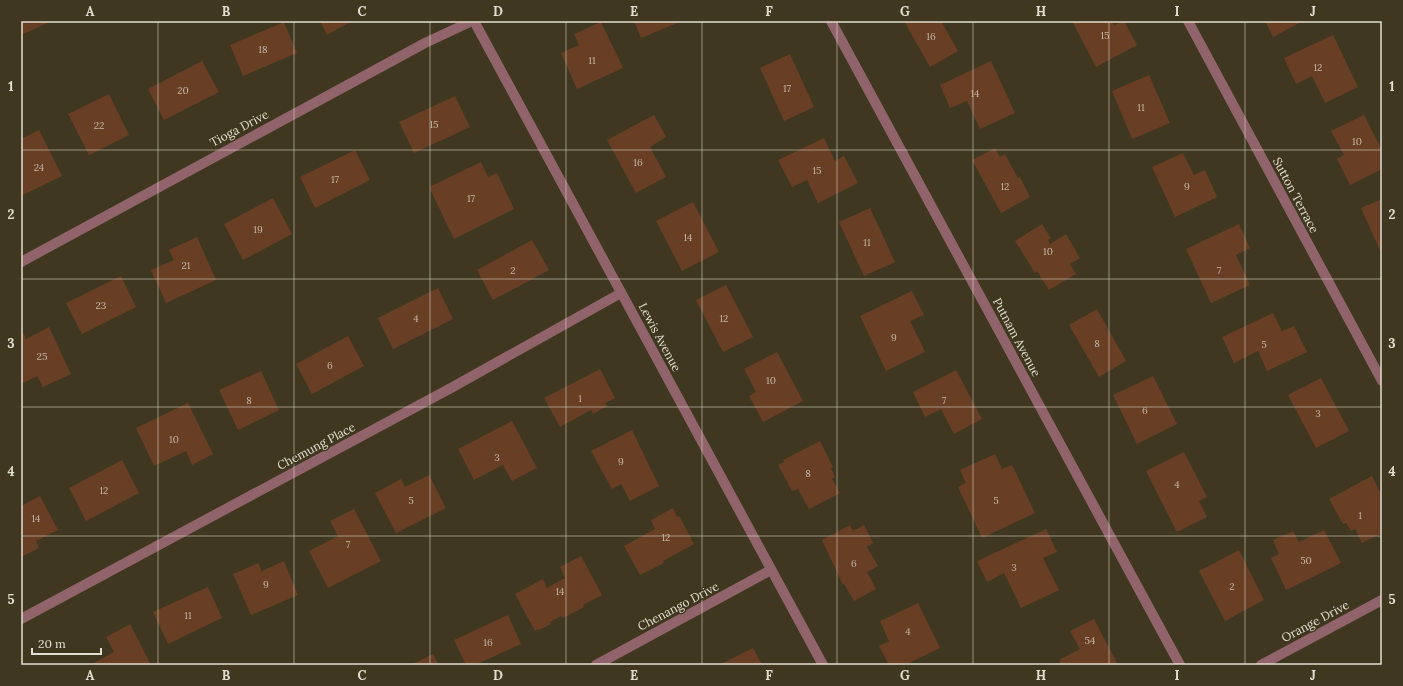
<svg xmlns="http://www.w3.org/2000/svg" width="1403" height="686" font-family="Lora,serif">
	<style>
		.building { fill: #683f25 }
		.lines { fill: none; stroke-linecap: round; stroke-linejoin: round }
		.minor { stroke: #91646b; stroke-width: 10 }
		.grid { fill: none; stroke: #e4ded0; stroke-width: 1; stroke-opacity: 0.55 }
		.labels { text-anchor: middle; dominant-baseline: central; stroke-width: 3; stroke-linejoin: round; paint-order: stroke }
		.number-label { font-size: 10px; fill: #c5b6a5 }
		.street-label { font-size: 12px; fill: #e4ded0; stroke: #3f371f }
		.neatline { fill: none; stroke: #e4ded0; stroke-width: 1.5 }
		.grid-label { font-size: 13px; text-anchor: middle; font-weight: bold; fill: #e4ded0 }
	</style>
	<rect width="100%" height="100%" fill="#3f371f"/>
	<!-- building -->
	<g class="building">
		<path d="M21,21H52L21,35Z"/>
		<path d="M320,21H352L327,35Z"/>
		<path d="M634,21H682L641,38Z"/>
		<path d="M904,21H941L958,51L930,67Z"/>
		<path d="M1072,21H1112L1114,25L1124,21L1137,45L1096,67Z"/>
		<path d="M1265,21H1303L1273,37Z"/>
		<path d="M284,22L297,53L243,76L230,45Z"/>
		<path d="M601,22L623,68L577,89L561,53L579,45L574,34Z"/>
		<path d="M1333,35L1358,87L1325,103L1312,76L1296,84L1284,58Z"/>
		<path d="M790,54L814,107L784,121L760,68Z"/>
		<path d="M202,61L219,92L164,120L148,89Z"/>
		<path d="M991,61L1015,113L980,129L967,101L950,108L940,85Z"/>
		<path d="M1149,75L1170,123L1132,139L1112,91Z"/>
		<path d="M109,94L129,135L89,155L68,114Z"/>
		<path d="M455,96L470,127L414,153L399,122Z"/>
		<path d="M654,115L666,137L650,147L666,177L636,193L607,140Z"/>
		<path d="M1364,115L1382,150V169L1350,185L1337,159L1344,155L1331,131Z"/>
		<path d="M39,130L62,176L21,196V158H22L21,139Z"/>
		<path d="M824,138L835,161L844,156L858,183L818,203L807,180L792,187L778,160Z"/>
		<path d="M995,148L1000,157L1005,154L1018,178L1020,177L1030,197L1001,213L972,160Z"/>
		<path d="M355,150L370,180L315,208L300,177Z"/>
		<path d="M1183,153L1194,175L1205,170L1217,197L1175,217L1152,167Z"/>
		<path d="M481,162L488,177L497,173L514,209L454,239L429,187Z"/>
		<path d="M273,198L292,234L243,260L224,224Z"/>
		<path d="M1382,199V255L1361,208Z"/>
		<path d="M693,202L719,252L682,271L656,221Z"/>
		<path d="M870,208L895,262L864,276L839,222Z"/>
		<path d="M1042,224L1051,238L1048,240L1050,244L1066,234L1080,258L1070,264L1076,274L1049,290L1037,271L1035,273L1015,241Z"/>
		<path d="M1239,224L1250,248L1236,255L1250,285L1211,303L1186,249Z"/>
		<path d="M197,237L216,280L166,303L151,270L174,260L169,250Z"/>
		<path d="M532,240L549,270L493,300L477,270Z"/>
		<path d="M121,276L136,307L82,334L66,303Z"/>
		<path d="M726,285L753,337L723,352L696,300Z"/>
		<path d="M438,288L453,319L393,349L378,318Z"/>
		<path d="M912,291L924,315L910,321L925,352L886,371L860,316Z"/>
		<path d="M1097,309L1126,361L1099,377L1069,325Z"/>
		<path d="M1273,313L1282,331L1294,326L1307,352L1267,371L1258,351L1234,363L1222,337Z"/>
		<path d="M49,327L71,374L43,387L37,376L21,384V333L23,332L26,339Z"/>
		<path d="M348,336L364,366L312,394L296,364Z"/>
		<path d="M777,352L803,401L763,422L749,396L756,392L744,369Z"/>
		<path d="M600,369L615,398L605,403L607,406L593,414L591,410L560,427L544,398Z"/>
		<path d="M956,370L982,419L954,434L941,409L925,417L913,392Z"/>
		<path d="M261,371L279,410L238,430L219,390Z"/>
		<path d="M1153,376L1177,424L1137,444L1113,395Z"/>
		<path d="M1321,378L1349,431L1316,448L1288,395Z"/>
		<path d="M188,403L213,454L192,465L186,451L154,466L136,428Z"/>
		<path d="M512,421L537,468L512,481L503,465L474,480L458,449Z"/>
		<path d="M632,430L659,486L630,501L621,484L612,489L591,451Z"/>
		<path d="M820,441L833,467L831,468L835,477L832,479L840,493L809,509L798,489L792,491L778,465L784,462L783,460Z"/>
		<path d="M1184,452L1207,497L1199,501L1207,517L1177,532L1146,471Z"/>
		<path d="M995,454L1002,469L1012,465L1035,513L982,538L958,487L966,483L960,470Z"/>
		<path d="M122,460L139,493L86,521L69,488Z"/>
		<path d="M429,475L446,508L396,533L375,493L401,479L405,487Z"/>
		<path d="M1372,476L1382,496V533L1362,543L1355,529L1351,531L1346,523L1343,524L1329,499Z"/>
		<path d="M40,496L58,530L36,541L39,548L21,557V506Z"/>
		<path d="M673,508L677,517L679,516L694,544L663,561L664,563L640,575L624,546L655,529L651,520Z"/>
		<path d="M354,509L381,561L328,588L309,551L338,536L330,521Z"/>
		<path d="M850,525L853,531L864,525L873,543L867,547L878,566L867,572L876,589L854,601L844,584L843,585L822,540Z"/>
		<path d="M1046,529L1057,552L1043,558L1059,590L1021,608L1004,573L987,582L977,561Z"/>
		<path d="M1324,530L1341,563L1286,590L1271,558L1279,554L1273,540L1293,531L1299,542Z"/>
		<path d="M1239,550L1264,600L1225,621L1199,571Z"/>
		<path d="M581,556L602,595L583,605L584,607L563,618L561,616L550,622L551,624L539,630L538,629L535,631L515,594L543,579L547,588L565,578L560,567Z"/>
		<path d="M284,561L298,595L251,615L233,574L258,563L262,571Z"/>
		<path d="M208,587L222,618L168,644L153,612Z"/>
		<path d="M918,603L940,648L905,665H889L879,646L889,641L880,621Z"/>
		<path d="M508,615L521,644L475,665H466L454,640Z"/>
		<path d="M1094,619L1118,665H1061L1059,660L1080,649L1070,631Z"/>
		<path d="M130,624L151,665H90L114,652L106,637Z"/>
		<path d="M753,648L762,665H719Z"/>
		<path d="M433,654L439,665H411Z"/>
	</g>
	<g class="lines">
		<!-- minor -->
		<g class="minor">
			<path d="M474,21L823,665"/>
			<path d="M831,21L1180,665"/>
			<path d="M1188,21L1382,381"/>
			<path d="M21,262L425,43L472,21"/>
			<path d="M21,619L451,388L621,293"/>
			<path d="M596,665L771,570"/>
			<path d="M1261,665L1382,600"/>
		</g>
	</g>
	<!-- grid -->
	<path class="grid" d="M158,21V665M294,21V665M430,21V665M566,21V665M702,21V665M837,21V665M973,21V665M1109,21V665M1245,21V665M21,150H1382M21,279H1382M21,407H1382M21,536H1382"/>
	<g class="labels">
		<!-- number labels -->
		<g class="number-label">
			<text x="1105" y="35">15</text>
			<text x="931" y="36">16</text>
			<text x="263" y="49">18</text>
			<text x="592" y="60">11</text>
			<text x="1318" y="67">12</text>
			<text x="787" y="88">17</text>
			<text x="183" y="90">20</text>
			<text x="975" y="93">14</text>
			<text x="1141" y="107">11</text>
			<text x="434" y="124">15</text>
			<text x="99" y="125">22</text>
			<text x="1357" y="141">10</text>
			<text x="638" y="162">16</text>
			<text x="39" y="167">24</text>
			<text x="817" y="170">15</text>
			<text x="335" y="179">17</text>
			<text x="1005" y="186">12</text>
			<text x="1187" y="186">9</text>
			<text x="471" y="198">17</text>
			<text x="258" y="229">19</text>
			<text x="688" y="237">14</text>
			<text x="867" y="242">11</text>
			<text x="1048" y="251">10</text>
			<text x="186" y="265">21</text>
			<text x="513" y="270">2</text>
			<text x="1219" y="270">7</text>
			<text x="101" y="305">23</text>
			<text x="416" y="318">4</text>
			<text x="724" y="318">12</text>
			<text x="894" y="337">9</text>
			<text x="1097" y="343">8</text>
			<text x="1264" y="344">5</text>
			<text x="42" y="356">25</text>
			<text x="330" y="365">6</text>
			<text x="771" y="380">10</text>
			<text x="580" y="398">1</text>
			<text x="249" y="400">8</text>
			<text x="944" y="400">7</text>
			<text x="1145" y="410">6</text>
			<text x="1318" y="413">3</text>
			<text x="174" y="439">10</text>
			<text x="497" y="457">3</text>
			<text x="621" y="461">9</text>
			<text x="808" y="473">8</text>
			<text x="1177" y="484">4</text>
			<text x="104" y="490">12</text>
			<text x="411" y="500">5</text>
			<text x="996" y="500">5</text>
			<text x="1360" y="515">1</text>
			<text x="36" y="518">14</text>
			<text x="666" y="537">12</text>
			<text x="348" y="544">7</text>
			<text x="1306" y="560">50</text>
			<text x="854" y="563">6</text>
			<text x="1014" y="567">3</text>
			<text x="266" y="584">9</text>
			<text x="1232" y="586">2</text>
			<text x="560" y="591">14</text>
			<text x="188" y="615">11</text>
			<text x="908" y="631">4</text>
			<text x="1090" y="640">54</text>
			<text x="488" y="642">16</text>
		</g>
		<!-- street labels -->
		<g class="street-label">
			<text transform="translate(239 128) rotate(-28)">Tioga Drive</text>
			<text transform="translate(1296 195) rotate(62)">Sutton Terrace</text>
			<text transform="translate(660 337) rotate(62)">Lewis Avenue</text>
			<text transform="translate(1017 337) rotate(62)">Putnam Avenue</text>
			<text transform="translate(316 446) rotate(-28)">Chemung Place</text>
			<text transform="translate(678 606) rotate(-28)">Chenango Drive</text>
			<text transform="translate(1315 621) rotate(-28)">Orange Drive</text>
		</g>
	</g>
	<!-- border -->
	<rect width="1403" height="686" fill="none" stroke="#3f371f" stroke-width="44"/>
	<!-- scale -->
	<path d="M32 648v6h69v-6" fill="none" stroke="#e4ded0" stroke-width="2"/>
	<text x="38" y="648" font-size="12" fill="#e4ded0" stroke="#3f371f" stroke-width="3" paint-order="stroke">20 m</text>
	<rect x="22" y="22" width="1359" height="642" class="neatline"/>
	<g class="grid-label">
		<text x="90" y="16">A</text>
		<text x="226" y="16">B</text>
		<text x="362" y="16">C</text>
		<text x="498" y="16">D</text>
		<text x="634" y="16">E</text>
		<text x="769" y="16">F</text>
		<text x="905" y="16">G</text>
		<text x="1041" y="16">H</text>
		<text x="1177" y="16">I</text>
		<text x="1313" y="16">J</text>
		<text x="11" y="91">1</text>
		<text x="1392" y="91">1</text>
		<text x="11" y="219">2</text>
		<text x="1392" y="219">2</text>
		<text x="11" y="348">3</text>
		<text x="1392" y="348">3</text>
		<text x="11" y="476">4</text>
		<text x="1392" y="476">4</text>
		<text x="11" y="604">5</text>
		<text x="1392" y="604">5</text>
		<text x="90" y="680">A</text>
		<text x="226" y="680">B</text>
		<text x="362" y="680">C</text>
		<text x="498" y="680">D</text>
		<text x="634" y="680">E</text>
		<text x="769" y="680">F</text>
		<text x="905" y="680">G</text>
		<text x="1041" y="680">H</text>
		<text x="1177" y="680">I</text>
		<text x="1313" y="680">J</text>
	</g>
</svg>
